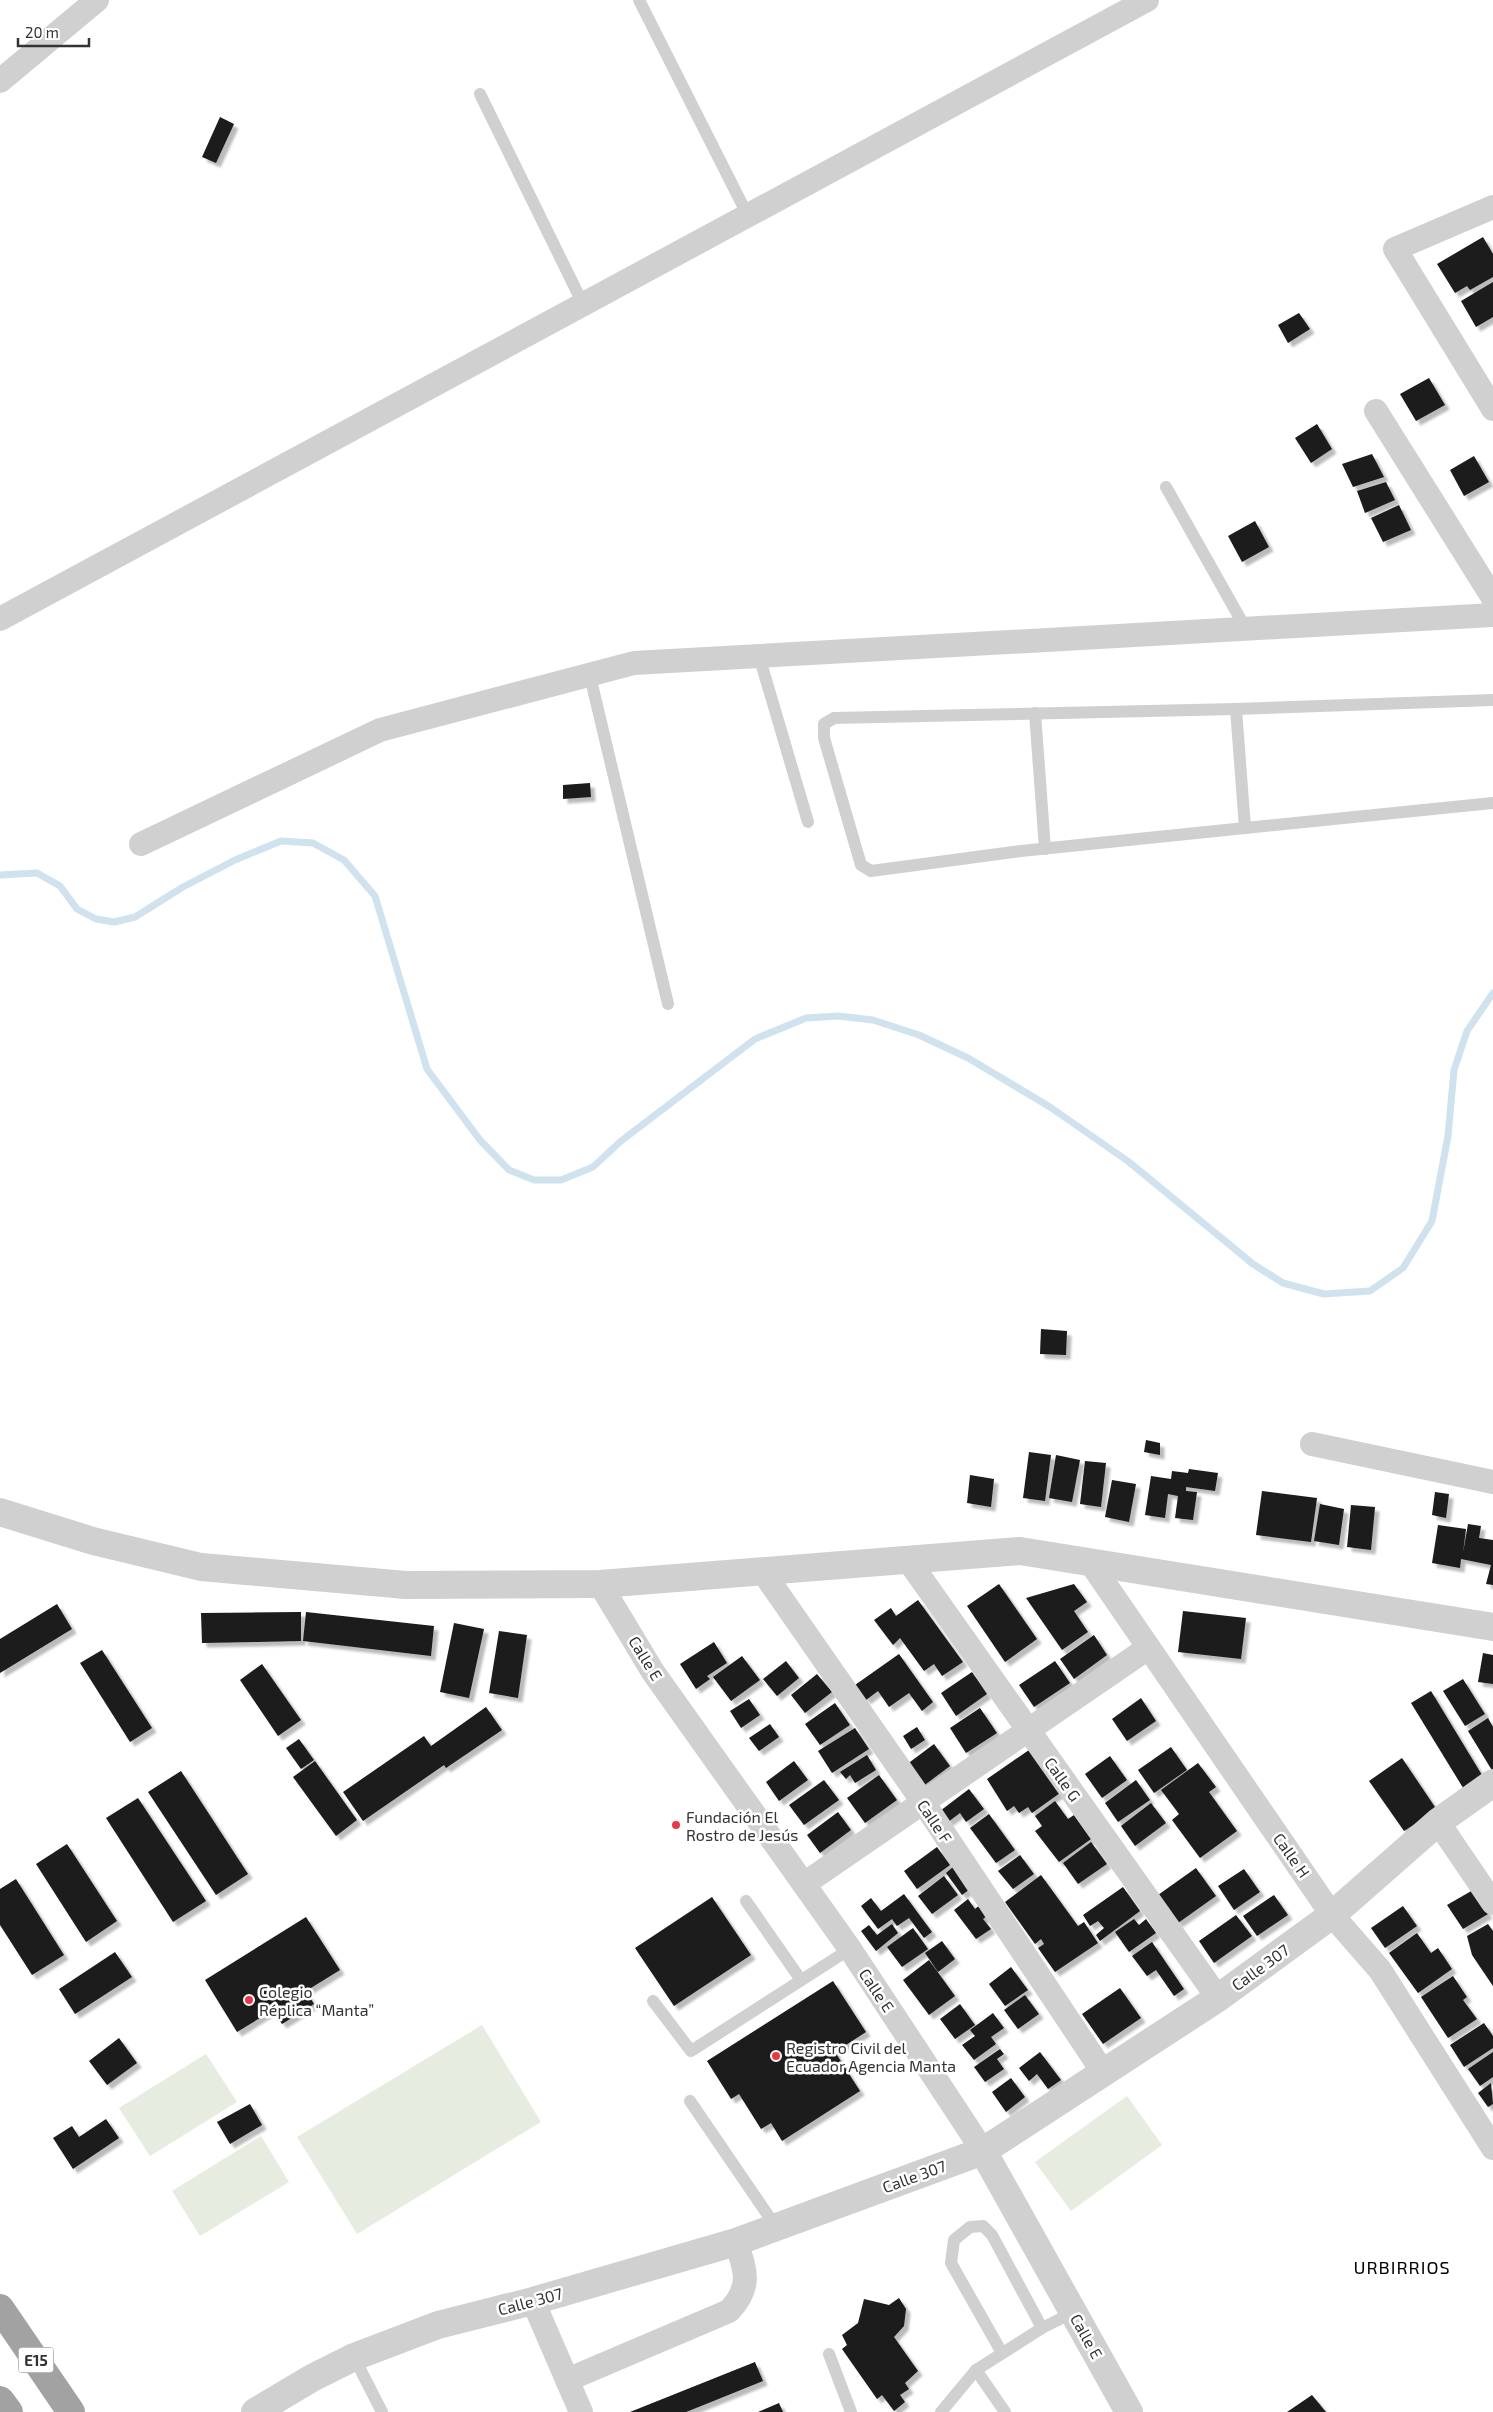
<svg xmlns="http://www.w3.org/2000/svg" width="1493" height="2412" font-family="'Exo 2',sans-serif">
	<style>
		.green { fill: #e6ecdf }
		.lines { fill: none; stroke-linecap: round; stroke-linejoin: round }
		.stream { stroke: #cfe2ee; stroke-width: 7 }
		.building { fill: #1a1a1a; filter: url(#shadow) }
		.service { stroke: #d0d0d0; stroke-width: 12 }
		.minor { stroke: #d0d0d0; stroke-width: 24 }
		.tertiary { stroke: #d0d0d0; stroke-width: 28 }
		.trunk { stroke: #a2a2a2; stroke-width: 28 }
		.poi-dot { fill: #e63946; stroke: #fff; stroke-width: 2 }
		.labels { text-anchor: middle; dominant-baseline: central; stroke-width: 5; stroke-linejoin: round; paint-order: stroke }
		.shield { fill: #fff; stroke: #707070; stroke-width: 1 }
		.shield-label { font-size: 15px; font-weight: bold; fill: #333 }
		.street-label { font-size: 16px; fill: #333; stroke: #fff }
		.poi-label { font-size: 16px; fill: #333; stroke: #fff; text-anchor: start }
		.neighbourhood-label { font-size: 18px; letter-spacing: 1px; fill: #000; stroke: #fff }
	</style>
	<defs>
		<filter id="shadow"><feDropShadow dx="4.5" dy="4.5" stdDeviation="1" flood-color="#0004"/></filter>
	</defs>
	<rect width="100%" height="100%" fill="#fff"/>
	<!-- green -->
	<g class="green">
		<path d="M482,2025L541,2122L357,2234L297,2137Z"/>
		<path d="M206,2054L237,2102L150,2156L119,2108Z"/>
		<path d="M1127,2096L1162,2145L1071,2211L1035,2162Z"/>
		<path d="M261,2136L289,2182L200,2236L172,2191Z"/>
	</g>
	<g class="lines">
		<!-- stream -->
		<path class="stream" d="M0,875L37,873L60,886L77,909L96,919L114,922L135,917L183,887L235,860L281,841L313,843L344,860L375,896L427,1069L480,1140L509,1170L534,1180H561L593,1167L621,1141L755,1039L806,1018L838,1016L873,1020L919,1035L968,1058L1050,1107L1129,1162L1253,1264L1283,1283L1324,1294L1370,1291L1403,1268L1432,1221L1448,1136L1454,1070L1467,1031L1493,993"/>
	</g>
	<!-- building -->
	<g class="building">
		<path d="M220,117L234,124L216,163L202,157Z"/>
		<path d="M1483,237L1493,254V277L1470,290L1467,286L1455,293L1437,264Z"/>
		<path d="M1493,282V317L1476,327L1461,301Z"/>
		<path d="M1299,313L1310,329L1288,343L1278,325Z"/>
		<path d="M1429,378L1445,405L1416,421L1400,394Z"/>
		<path d="M1317,424L1332,449L1311,463L1295,438Z"/>
		<path d="M1372,454L1384,477L1353,487L1342,464Z"/>
		<path d="M1474,456L1489,482L1464,496L1450,470Z"/>
		<path d="M1386,482L1395,500L1365,513L1357,491Z"/>
		<path d="M1399,505L1411,530L1383,542L1371,518Z"/>
		<path d="M1255,521L1269,547L1242,562L1228,536Z"/>
		<path d="M590,783L591,797L563,799V785Z"/>
		<path d="M1041,1329L1067,1331L1066,1355L1040,1354Z"/>
		<path d="M1146,1440L1160,1443V1455L1144,1452Z"/>
		<path d="M1029,1452L1051,1455L1045,1501L1023,1498Z"/>
		<path d="M1056,1455L1080,1460L1072,1502L1049,1498Z"/>
		<path d="M1085,1461L1106,1463L1101,1507L1080,1504Z"/>
		<path d="M1189,1469L1218,1473L1215,1491L1186,1487V1491L1197,1492L1193,1520L1175,1518L1178,1496L1168,1494L1165,1518L1145,1515L1151,1476L1171,1479L1172,1471L1188,1473Z"/>
		<path d="M970,1475L994,1479L991,1507L967,1503Z"/>
		<path d="M1112,1480L1136,1484L1129,1522L1105,1517Z"/>
		<path d="M1262,1491L1317,1498L1311,1542L1256,1535Z"/>
		<path d="M1435,1492L1449,1494L1446,1518L1432,1515Z"/>
		<path d="M1320,1504L1344,1509L1339,1545L1314,1541Z"/>
		<path d="M1351,1505L1375,1507L1371,1550L1347,1547Z"/>
		<path d="M1468,1524L1481,1526L1479,1538L1493,1540V1585L1486,1584L1491,1565L1461,1559L1460,1568L1432,1563L1438,1525L1466,1529L1463,1553Z"/>
		<path d="M999,1584L1037,1639L1005,1662L967,1606Z"/>
		<path d="M1074,1584L1087,1602L1074,1611L1088,1632L1062,1650L1026,1598Z"/>
		<path d="M918,1600L963,1662L942,1676L934,1664L924,1671L900,1638L893,1645L874,1620L891,1608L896,1616Z"/>
		<path d="M57,1604L72,1629L0,1673V1639Z"/>
		<path d="M1183,1611L1246,1618L1241,1659L1178,1652Z"/>
		<path d="M301,1612V1641L202,1643L201,1613Z"/>
		<path d="M306,1612L434,1626L431,1656L303,1641Z"/>
		<path d="M454,1623L484,1629L469,1698L440,1692Z"/>
		<path d="M499,1631L527,1635L518,1698L489,1693Z"/>
		<path d="M1094,1635L1107,1655L1074,1679L1060,1659Z"/>
		<path d="M714,1642L727,1663L707,1676L710,1679L696,1689L680,1664Z"/>
		<path d="M102,1650L152,1728L130,1742L80,1663Z"/>
		<path d="M1483,1653L1493,1655V1684L1478,1682Z"/>
		<path d="M899,1654L933,1702L922,1711L909,1693L889,1707L878,1691L866,1700L855,1685Z"/>
		<path d="M742,1656L760,1680L731,1701L713,1677Z"/>
		<path d="M786,1661L799,1678L777,1696L763,1679Z"/>
		<path d="M1055,1661L1070,1683L1034,1707L1019,1685Z"/>
		<path d="M262,1664L301,1720L278,1736L240,1680Z"/>
		<path d="M972,1672L987,1694L956,1716L941,1693Z"/>
		<path d="M817,1674L832,1692L805,1713L791,1695Z"/>
		<path d="M1463,1679L1485,1714L1465,1726L1443,1691Z"/>
		<path d="M1431,1691L1485,1780L1465,1791L1411,1703Z"/>
		<path d="M1141,1698L1156,1721L1127,1741L1112,1719Z"/>
		<path d="M749,1699L760,1715L741,1728L730,1711Z"/>
		<path d="M835,1703L850,1725L820,1745L805,1724Z"/>
		<path d="M486,1707L502,1730L446,1768L444,1765L363,1821L343,1792L424,1736L431,1746Z"/>
		<path d="M980,1708L997,1733L966,1753L950,1728Z"/>
		<path d="M1488,1718L1493,1727V1772L1468,1731Z"/>
		<path d="M770,1724L779,1737L759,1751L749,1738Z"/>
		<path d="M917,1727L925,1740L911,1749L903,1736Z"/>
		<path d="M855,1728L869,1749L832,1773L818,1751Z"/>
		<path d="M299,1739L314,1760L301,1769L286,1748Z"/>
		<path d="M934,1744L950,1766L922,1787L906,1765Z"/>
		<path d="M1171,1747L1187,1770L1154,1793L1138,1770Z"/>
		<path d="M1029,1750L1060,1793L1032,1813L1028,1807L1019,1813L1014,1806L1007,1811L987,1779Z"/>
		<path d="M867,1755L876,1770L855,1783L850,1775L846,1779L840,1772Z"/>
		<path d="M1110,1756L1127,1780L1102,1798L1085,1774Z"/>
		<path d="M1402,1758L1437,1810L1404,1831L1369,1781Z"/>
		<path d="M315,1761L357,1820L336,1836L293,1777Z"/>
		<path d="M794,1761L808,1780L779,1801L766,1782Z"/>
		<path d="M1198,1763L1216,1787L1209,1792L1237,1831L1200,1858L1172,1820L1179,1814L1161,1790Z"/>
		<path d="M181,1771L248,1874L216,1895L148,1792Z"/>
		<path d="M879,1775L897,1800L865,1823L847,1798Z"/>
		<path d="M824,1780L839,1800L804,1825L789,1805Z"/>
		<path d="M1136,1780L1150,1800L1118,1822L1105,1803Z"/>
		<path d="M969,1789L984,1809L966,1822L960,1813L948,1822L940,1811Z"/>
		<path d="M138,1798L206,1901L173,1922L106,1818Z"/>
		<path d="M1055,1801L1068,1819L1074,1815L1091,1839L1059,1862L1035,1831L1042,1826L1035,1816Z"/>
		<path d="M1151,1803L1166,1823L1135,1846L1121,1826Z"/>
		<path d="M838,1812L851,1830L820,1853L807,1835Z"/>
		<path d="M989,1814L1015,1850L996,1863L970,1828Z"/>
		<path d="M1091,1842L1107,1864L1078,1884L1063,1863Z"/>
		<path d="M67,1844L117,1921L86,1942L36,1864Z"/>
		<path d="M937,1847L950,1865L917,1889L904,1871Z"/>
		<path d="M1020,1855L1034,1874L1013,1889L998,1871Z"/>
		<path d="M953,1867L970,1889L962,1895L946,1873Z"/>
		<path d="M1196,1868L1216,1896L1178,1923L1158,1895Z"/>
		<path d="M1244,1869L1260,1892L1234,1910L1218,1886Z"/>
		<path d="M1041,1875L1078,1926L1084,1922L1098,1943L1055,1972L1038,1948L1044,1944L1041,1939L1035,1944L1005,1902Z"/>
		<path d="M944,1876L958,1895L932,1914L918,1896Z"/>
		<path d="M16,1879L64,1955L32,1975L0,1925V1889Z"/>
		<path d="M1123,1887L1140,1911L1100,1941L1096,1935L1104,1928L1098,1921L1090,1926L1083,1915Z"/>
		<path d="M1473,1890L1488,1914L1463,1929L1447,1905Z"/>
		<path d="M904,1894L932,1932L924,1938L909,1918L897,1926L892,1919L878,1929L861,1906L871,1898L881,1911Z"/>
		<path d="M1274,1895L1288,1915L1257,1936L1243,1916Z"/>
		<path d="M712,1897L751,1955L674,2006L635,1948Z"/>
		<path d="M968,1899L975,1909L980,1905L988,1915L983,1919L991,1929L976,1939L954,1910Z"/>
		<path d="M1403,1906L1417,1926L1385,1948L1371,1928Z"/>
		<path d="M1236,1915L1252,1936L1214,1963L1199,1941Z"/>
		<path d="M306,1917L340,1970L306,1991L314,2004L282,2024L273,2010L237,2032L205,1980Z"/>
		<path d="M1134,1919L1139,1925L1146,1919L1156,1933L1129,1952L1115,1932Z"/>
		<path d="M892,1924L898,1933L876,1951L861,1931L869,1925L877,1935Z"/>
		<path d="M1488,1924L1493,1931V1986L1472,1955L1467,1936Z"/>
		<path d="M913,1928L928,1949L902,1967L887,1947Z"/>
		<path d="M1417,1933L1431,1953L1438,1948L1452,1969L1418,1993L1389,1953Z"/>
		<path d="M942,1941L955,1959L938,1972L925,1953Z"/>
		<path d="M1152,1942L1184,1989L1174,1996L1156,1970L1147,1976L1132,1956Z"/>
		<path d="M115,1952L132,1977L75,2014L59,1989Z"/>
		<path d="M929,1960L955,1996L929,2015L903,1980Z"/>
		<path d="M1011,1967L1028,1990L1005,2006L989,1984Z"/>
		<path d="M1453,1976L1467,1997L1463,2000L1477,2019L1448,2038L1421,1997Z"/>
		<path d="M833,1981L866,2032L835,2052L860,2091L782,2141L771,2123L761,2129L739,2094L731,2099L707,2061Z"/>
		<path d="M1120,1988L1141,2018L1103,2044L1082,2014Z"/>
		<path d="M1025,1995L1039,2014L1018,2029L1004,2010Z"/>
		<path d="M960,2004L975,2025L955,2039L940,2019Z"/>
		<path d="M993,2013L1004,2028L991,2037L996,2044L974,2060L962,2045L975,2036L970,2030Z"/>
		<path d="M1484,2023L1493,2036V2048L1464,2067L1450,2045Z"/>
		<path d="M119,2038L137,2063L107,2085L89,2061Z"/>
		<path d="M1000,2049L1004,2054L997,2059L1004,2069L985,2082L974,2067Z"/>
		<path d="M1040,2052L1061,2080L1048,2089L1037,2074L1029,2081L1019,2068Z"/>
		<path d="M1493,2052V2077L1480,2086L1468,2069Z"/>
		<path d="M1011,2078L1025,2097L1006,2112L992,2092Z"/>
		<path d="M1491,2083L1493,2104L1488,2107L1478,2093Z"/>
		<path d="M250,2104L262,2125L230,2144L217,2122Z"/>
		<path d="M106,2119L119,2138L73,2169L53,2138L72,2126L79,2137Z"/>
		<path d="M899,2298L906,2309L904,2326L894,2337L918,2371L905,2383L909,2389L900,2395L905,2402L894,2411L882,2395L877,2399L842,2349L847,2345L842,2335L858,2323L864,2299L889,2305Z"/>
		<path d="M755,2362L763,2381L711,2402L686,2412H630Z"/>
		<path d="M1312,2395L1326,2412H1287Z"/>
		<path d="M779,2403L783,2412H758Z"/>
	</g>
	<g class="lines">
		<!-- service -->
		<g class="service">
			<path d="M639,0L748,216"/>
			<path d="M480,94L583,304"/>
			<path d="M1166,487L1246,629"/>
			<path d="M759,656L808,822"/>
			<path d="M590,676L668,1004"/>
			<path d="M1493,700L1236,709L1245,828L1493,803"/>
			<path d="M1236,709L834,718L824,724V738L861,865L871,871L1021,851L1245,828"/>
			<path d="M1035,713L1045,849"/>
			<path d="M746,1901L801,1980"/>
			<path d="M653,2001L691,2051L850,1949"/>
			<path d="M690,2101L776,2227"/>
			<path d="M1002,2353L951,2263L954,2240L970,2227L983,2226L992,2235L1042,2328"/>
			<path d="M829,2354L851,2412"/>
			<path d="M354,2357L382,2412"/>
			<path d="M976,2370L1005,2412"/>
			<path d="M941,2412L976,2370L1042,2328L1074,2312"/>
		</g>
		<!-- minor -->
		<g class="minor">
			<path d="M0,81L97,0"/>
			<path d="M1493,207L1395,249L1493,409"/>
			<path d="M1376,411L1493,598"/>
			<path d="M0,619L1147,0"/>
			<path d="M141,844L380,730L634,663L1493,615"/>
			<path d="M1312,1444L1493,1482"/>
			<path d="M908,1560L1218,1998"/>
			<path d="M1090,1562L1332,1915L1380,1970L1493,2148"/>
			<path d="M763,1572L923,1802L1103,2072"/>
			<path d="M600,1584L653,1672L850,1949L983,2151"/>
			<path d="M1438,1822L1493,1903"/>
			<path d="M804,1884L1148,1648"/>
			<path d="M533,2301L581,2412"/>
			<path d="M567,2380L729,2311C752,2287 746,2271 736,2242"/>
		</g>
		<!-- tertiary -->
		<g class="tertiary">
			<path d="M0,1512L93,1541L201,1567L406,1585L600,1584L1020,1551L1493,1627"/>
			<path d="M983,2151L1129,2412"/>
			<path d="M255,2412L312,2378L354,2357L438,2325L533,2301L736,2242L983,2151L1218,1998L1332,1915L1438,1822L1493,1783"/>
		</g>
		<!-- trunk -->
		<g class="trunk">
			<path d="M0,2308L71,2412"/>
			<path d="M0,2400L9,2412"/>
		</g>
	</g>
	<!-- markers -->
	<g class="poi-dot">
		<circle cx="676" cy="1825" r="5"/>
		<circle cx="249" cy="2000" r="5"/>
		<circle cx="776" cy="2056" r="5"/>
	</g>
	<g class="labels">
		<!-- shield labels -->
		<rect class="shield" x="18.5" y="2347.5" width="35" height="25" rx="4"/>
		<g class="shield-label">
			<text x="36" y="2360">E15</text>
		</g>
		<!-- street labels -->
		<g class="street-label">
			<text transform="translate(646 1658) rotate(58)">Calle E</text>
			<text transform="translate(1063 1779) rotate(55)">Calle G</text>
			<text transform="translate(935 1821) rotate(56)">Calle F</text>
			<text transform="translate(1292 1855) rotate(55)">Calle H</text>
			<text transform="translate(1260 1967) rotate(-36)">Calle 307</text>
			<text transform="translate(877 1990) rotate(56)">Calle E</text>
			<text transform="translate(914 2176) rotate(-20)">Calle 307</text>
			<text transform="translate(530 2301) rotate(-15)">Calle 307</text>
			<text transform="translate(1087 2336) rotate(61)">Calle E</text>
		</g>
		<!-- poi labels -->
		<g class="poi-label">
			<text x="686" y="1816">Fundación El<tspan x="686" dy="18">Rostro de Jesús</tspan></text>
			<text x="259" y="1991">Colegio<tspan x="259" dy="18">Réplica “Manta”</tspan></text>
			<text x="786" y="2047">Registro Civil del<tspan x="786" dy="18">Ecuador Agencia Manta</tspan></text>
		</g>
		<!-- neighbourhood labels -->
		<g class="neighbourhood-label">
			<text x="1402" y="2267">URBIRRIOS</text>
		</g>
	</g>
	<!-- scale -->
	<path d="M18 38v8h71v-8" fill="none" stroke="#333333" stroke-width="2.5"/>
	<text x="25" y="38" font-size="15" fill="#333333" stroke="#ffffff" stroke-width="4" paint-order="stroke">20 m</text>
</svg>
